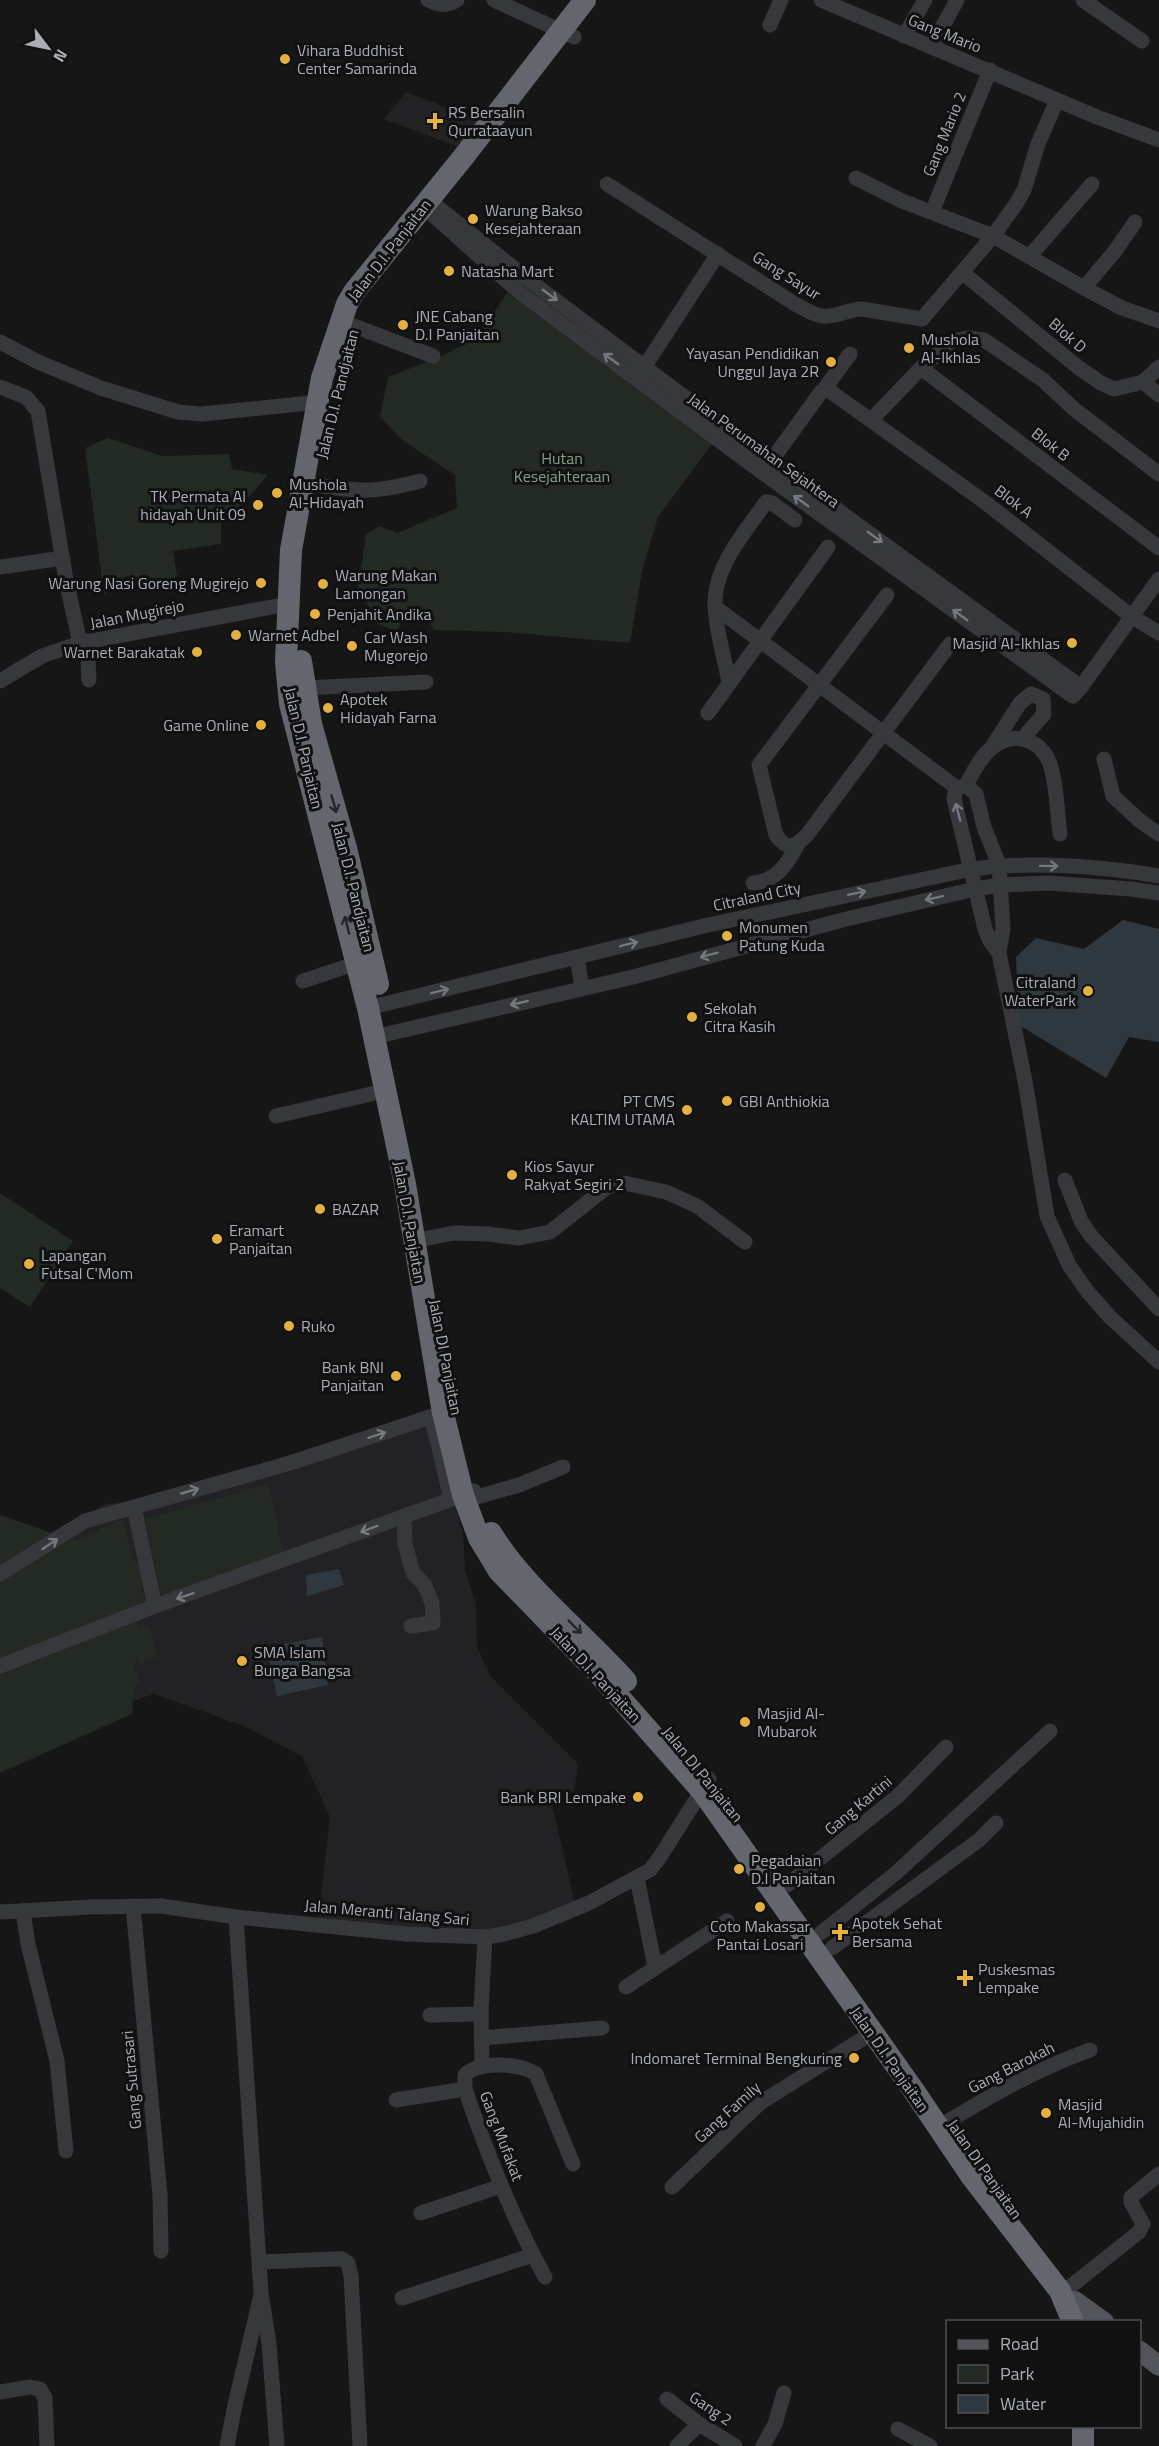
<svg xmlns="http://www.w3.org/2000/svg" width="1159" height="2446" font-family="'Titillium Web',sans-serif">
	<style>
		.built { fill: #222224 }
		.green { fill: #222a23 }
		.water { fill: #30383f }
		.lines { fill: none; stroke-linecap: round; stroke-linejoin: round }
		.minor { stroke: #37383c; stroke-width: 15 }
		.major { stroke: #53555b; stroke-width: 20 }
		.highway { stroke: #63666d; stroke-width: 22 }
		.oneway { stroke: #76787f }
		.oneway2 { stroke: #262629 }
		.poi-dot { fill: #e4b041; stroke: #111112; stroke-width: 2 }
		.labels { text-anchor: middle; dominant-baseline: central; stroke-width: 6; stroke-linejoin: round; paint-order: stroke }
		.street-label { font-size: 16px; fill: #a9adb6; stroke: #111112 }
		.poi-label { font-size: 16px; fill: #a9adb6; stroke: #111112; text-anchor: start }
		.park-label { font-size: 16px; fill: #81a084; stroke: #111112 }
	</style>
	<rect width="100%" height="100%" fill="#161617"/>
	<!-- built -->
	<g class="built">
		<path d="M406,92L485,123L466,150L384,119Z"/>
		<path d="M430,1408L463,1534L465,1571L476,1604L477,1646L490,1676L578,1764L574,1791L552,1804L575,1904L488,1933L318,1922L330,1817L302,1756L244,1726L154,1694L95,1714L0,1562L106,1504L151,1499L315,1449Z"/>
	</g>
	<!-- green -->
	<g class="green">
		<path d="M507,293L713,443L658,517L642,571L630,643L506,632L434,630L424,613L403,618L397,632L378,624L358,588L366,535L379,526L397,533L457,508L455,475L402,440L380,417L388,377L442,356L479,336Z"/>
		<path d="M108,438L162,456L229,454L232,469L268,475L234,513L221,520V544L173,551L177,576L163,582C150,576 140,580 126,576L104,594L85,448Z"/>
		<path d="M0,1193L73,1241L30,1307L0,1288Z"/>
		<path d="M268,1484L284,1553L163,1599L145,1519Z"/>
		<path d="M0,1515L75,1541L122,1519L134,1561L142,1564L141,1585L145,1603L139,1606L138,1628L148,1625L158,1657L139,1663L136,1656L135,1669L140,1684L134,1686L132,1714L0,1773Z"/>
	</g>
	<!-- water -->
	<g class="water">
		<path d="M1123,920L1159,929V1042L1129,1037L1106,1078L1019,1025L1016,957L1036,938L1084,949Z"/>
		<path d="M339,1569L344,1585L307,1596L306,1575Z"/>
		<path d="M322,1637L328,1685L277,1696L267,1647Z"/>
	</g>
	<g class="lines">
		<!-- minor -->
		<g class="minor">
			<path d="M428,0C439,5 446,7 457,0"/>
			<path d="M494,0L574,37"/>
			<path d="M821,0L1097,117L1159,140"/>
			<path d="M1083,0L1142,41"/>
			<path d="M770,25L781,0"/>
			<path d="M904,36L925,0"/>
			<path d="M932,46L957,0"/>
			<path d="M856,178L902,201L993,236L1084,288L1122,308L1159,321"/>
			<path d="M607,184L795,304C803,308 813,315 822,316C836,318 848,309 862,309L922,319L993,236L1016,204L1024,190L1038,144L1057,100"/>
			<path d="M423,206L519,292L763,473L1071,695L1073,696L1081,687L1159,579"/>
			<path d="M439,208L526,278L770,461L1081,687"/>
			<path d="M932,212L990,70"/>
			<path d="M1029,257L1092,184"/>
			<path d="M963,273L1079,368L1101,383L1114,389L1143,382L1159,395"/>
			<path d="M1084,288L1115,251L1135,222"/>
			<path d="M354,326L433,356"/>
			<path d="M0,342L38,362L101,388L178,412L202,414L319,402"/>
			<path d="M921,368L1159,548"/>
			<path d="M641,372L718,254"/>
			<path d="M1143,382L1159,367"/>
			<path d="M0,387L26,397L38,411L66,580L80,643"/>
			<path d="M825,388L850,354"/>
			<path d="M871,420L921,368L952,341L968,338L984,340L1043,380L1074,409L1159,474"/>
			<path d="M766,468L821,392L827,389L986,503L1131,616L1159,633"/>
			<path d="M316,485C360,492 376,493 420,481"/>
			<path d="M0,567L63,558"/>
			<path d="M887,595L759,765L776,835C788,852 794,847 807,835L950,644"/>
			<path d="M715,607L957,788"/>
			<path d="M87,641L89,680"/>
			<path d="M0,681L42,656L80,643L288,604"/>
			<path d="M729,682C724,655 710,612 717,586C724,555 748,528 766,502L772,503L795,520"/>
			<path d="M305,688L426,682"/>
			<path d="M708,713L828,547"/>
			<path d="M992,747L1020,703L1031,694L1043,699L1044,714L1023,738"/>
			<path d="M1104,759L1113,796L1140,821L1159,834"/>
			<path d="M966,785C973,773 981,755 993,747C1014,731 1041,739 1050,764C1057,785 1057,812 1060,834"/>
			<path d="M753,883C776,882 788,863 798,844"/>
			<path d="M999,953L990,941L985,929L954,799L956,789L966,785L976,794L984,827L999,865L1003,929L999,953L1025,1081L1047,1216L1069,1265L1087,1291L1110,1317L1159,1362"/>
			<path d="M577,957L582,988"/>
			<path d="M303,981L357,963"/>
			<path d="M368,1008L708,925L972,869C1033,861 1098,866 1159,876"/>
			<path d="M374,1037L633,977L842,920L975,889L1001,885L1049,883L1131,889L1159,893"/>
			<path d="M276,1116L384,1091"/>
			<path d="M1065,1180L1081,1221L1091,1236L1159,1309"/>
			<path d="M414,1241L453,1233L488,1234L519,1238L550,1232L607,1187L624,1183L666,1192L697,1206L745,1242"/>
			<path d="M432,1418L451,1499"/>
			<path d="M477,1497L519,1485L563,1467"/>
			<path d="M134,1507L155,1606"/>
			<path d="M404,1516L405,1544L413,1573L424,1584L432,1603L433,1623L411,1626"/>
			<path d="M0,1574L85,1521L290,1463L443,1413"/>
			<path d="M0,1666L155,1606L474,1491"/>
			<path d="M637,1878L655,1967"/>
			<path d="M787,1885L898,1796L946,1747"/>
			<path d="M133,1906L160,2195L161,2251"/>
			<path d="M23,1911L28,1944L57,2061L66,2151"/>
			<path d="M0,1912L91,1907L161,1906L236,1917L406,1934L485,1937L504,1934L533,1926L589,1903L650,1870L660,1857L709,1779"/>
			<path d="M236,1917L261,2293L269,2344L277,2446"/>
			<path d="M821,1933L896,1873L1050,1731"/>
			<path d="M832,1948L979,1840L996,1823"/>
			<path d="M626,1987L727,1921"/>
			<path d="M430,2015L481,2014"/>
			<path d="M481,2038L602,2028"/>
			<path d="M482,2067L481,2010L485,1937"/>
			<path d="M396,2100L465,2089"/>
			<path d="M950,2120C995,2093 1040,2068 1090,2050"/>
			<path d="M672,2187L760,2103L872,2033"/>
			<path d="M421,2213L501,2186"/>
			<path d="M260,2262L333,2259H342L348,2263L351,2276L360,2446"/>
			<path d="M545,2277C512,2217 487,2154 465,2089V2075C479,2061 520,2063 536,2074L573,2164"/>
			<path d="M1060,2291L1071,2286L1139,2232L1143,2224L1131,2202V2197L1159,2174"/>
			<path d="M402,2298L533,2255"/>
			<path d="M0,2392L30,2387L40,2389L45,2398L47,2446"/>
			<path d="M667,2399L699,2424L735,2446"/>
			<path d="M898,2429L930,2446"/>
			<path d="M227,2446L235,2405L260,2299"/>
			<path d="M677,2446L699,2424"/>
			<path d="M763,2446L775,2424L784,2393"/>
		</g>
		<!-- major -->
		<g class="major">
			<path d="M1063,2301H1075L1104,2322"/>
			<path d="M1140,2351L1159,2366"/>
		</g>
		<!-- highway -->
		<g class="highway">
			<path d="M585,0L465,155L354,292L347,304L322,378L291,550L286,662L290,704L368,1008L405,1184L443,1413L463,1495L479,1538L499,1571L598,1673L702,1791L912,2088L972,2177L1060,2291L1073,2322"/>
			<path d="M301,661L311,724L346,848L378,984"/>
			<path d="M491,1533C523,1586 584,1634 626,1681"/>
			<path d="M1083,2446V2426"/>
		</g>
	</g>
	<!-- one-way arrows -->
	<defs><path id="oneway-shaft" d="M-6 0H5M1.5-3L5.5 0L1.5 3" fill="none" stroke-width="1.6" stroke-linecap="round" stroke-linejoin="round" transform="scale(1.5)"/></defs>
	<g class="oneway">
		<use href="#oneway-shaft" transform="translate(550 295) rotate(36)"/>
		<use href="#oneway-shaft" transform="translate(611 359) rotate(-144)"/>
		<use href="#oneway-shaft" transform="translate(801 501) rotate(-144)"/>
		<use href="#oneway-shaft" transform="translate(875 537) rotate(36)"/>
		<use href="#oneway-shaft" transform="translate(960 615) rotate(-144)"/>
		<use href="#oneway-shaft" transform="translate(958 812) rotate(-105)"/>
		<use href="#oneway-shaft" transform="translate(1049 866) rotate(1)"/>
		<use href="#oneway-shaft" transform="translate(857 893) rotate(-12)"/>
		<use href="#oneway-shaft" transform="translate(934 898) rotate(168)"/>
		<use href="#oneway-shaft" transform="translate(629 944) rotate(-14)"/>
		<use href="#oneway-shaft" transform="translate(709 955) rotate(165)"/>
		<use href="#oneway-shaft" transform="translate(440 991) rotate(-14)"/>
		<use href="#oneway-shaft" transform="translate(519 1003) rotate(167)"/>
		<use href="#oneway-shaft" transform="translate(377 1435) rotate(-18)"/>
		<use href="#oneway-shaft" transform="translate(190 1491) rotate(-16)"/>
		<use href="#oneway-shaft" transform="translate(369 1529) rotate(160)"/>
		<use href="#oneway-shaft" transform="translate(50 1544) rotate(-33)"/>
		<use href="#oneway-shaft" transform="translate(185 1596) rotate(161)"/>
	</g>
	<g class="oneway2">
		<use href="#oneway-shaft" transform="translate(334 804) rotate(74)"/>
		<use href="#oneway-shaft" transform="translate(347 925) rotate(-104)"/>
		<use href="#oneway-shaft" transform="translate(575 1627) rotate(45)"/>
	</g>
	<!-- markers -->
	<g class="poi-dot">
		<circle cx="285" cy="59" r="6"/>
		<path d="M432 112h6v6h6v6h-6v6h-6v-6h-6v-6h6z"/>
		<circle cx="473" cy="219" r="6"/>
		<circle cx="449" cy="271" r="6"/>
		<circle cx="403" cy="325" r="6"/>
		<circle cx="909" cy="348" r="6"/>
		<circle cx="831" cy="362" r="6"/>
		<circle cx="277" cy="493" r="6"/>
		<circle cx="258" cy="505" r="6"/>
		<circle cx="261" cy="583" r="6"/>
		<circle cx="323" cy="584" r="6"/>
		<circle cx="315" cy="614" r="6"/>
		<circle cx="236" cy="635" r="6"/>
		<circle cx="1072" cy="643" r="6"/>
		<circle cx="352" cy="646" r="6"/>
		<circle cx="197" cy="652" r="6"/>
		<circle cx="328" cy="708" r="6"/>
		<circle cx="261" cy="725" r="6"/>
		<circle cx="727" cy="936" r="6"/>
		<circle cx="1088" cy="991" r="6"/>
		<circle cx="692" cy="1017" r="6"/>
		<circle cx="727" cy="1101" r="6"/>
		<circle cx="687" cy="1110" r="6"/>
		<circle cx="512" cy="1175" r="6"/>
		<circle cx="320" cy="1209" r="6"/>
		<circle cx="217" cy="1239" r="6"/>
		<circle cx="29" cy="1264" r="6"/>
		<circle cx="289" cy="1326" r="6"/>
		<circle cx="396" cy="1376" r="6"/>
		<circle cx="242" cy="1661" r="6"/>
		<circle cx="745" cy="1722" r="6"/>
		<circle cx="638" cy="1797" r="6"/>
		<circle cx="739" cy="1869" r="6"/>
		<circle cx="760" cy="1907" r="6"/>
		<path d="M837 1923h6v6h6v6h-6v6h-6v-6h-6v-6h6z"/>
		<path d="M962 1969h6v6h6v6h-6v6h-6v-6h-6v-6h6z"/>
		<circle cx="854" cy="2058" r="6"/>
		<circle cx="1046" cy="2113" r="6"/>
	</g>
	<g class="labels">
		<!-- street labels -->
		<g class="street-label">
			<text transform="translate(945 33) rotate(22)">Gang Mario</text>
			<text transform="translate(944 134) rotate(-68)">Gang Mario 2</text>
			<text transform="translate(389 250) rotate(-52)">Jalan D.I. Panjaitan</text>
			<text transform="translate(787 275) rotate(32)">Gang Sayur</text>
			<text transform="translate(1068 335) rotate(41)">Blok D</text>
			<text transform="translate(337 394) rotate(-76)">Jalan D.I. Pandjaitan</text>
			<text transform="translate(1051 444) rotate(38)">Blok B</text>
			<text transform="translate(764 450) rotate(36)">Jalan Perumahan Sejahtera</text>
			<text transform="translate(1014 501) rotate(37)">Blok A</text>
			<text transform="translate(137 614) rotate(-11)">Jalan Mugirejo</text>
			<text transform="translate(304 748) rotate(77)">Jalan D.I. Panjaitan</text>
			<text transform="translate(354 887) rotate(76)">Jalan D.I. Pandjaitan</text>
			<text transform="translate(757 896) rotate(-12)">Citraland City</text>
			<text transform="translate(410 1222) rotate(80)">Jalan D.I. Panjaitan</text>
			<text transform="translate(446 1357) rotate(79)">Jalan DI Panjaitan</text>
			<text transform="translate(596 1674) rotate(47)">Jalan D.I. Panjaitan</text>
			<text transform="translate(703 1774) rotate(51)">Jalan DI Panjaitan</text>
			<text transform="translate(858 1805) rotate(-40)">Gang Kartini</text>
			<text transform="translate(387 1912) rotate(5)">Jalan Meranti Talang Sari</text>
			<text transform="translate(890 2059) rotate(55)">Jalan D.I. Panjaitan</text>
			<text transform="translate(1011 2067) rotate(-27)">Gang Barokah</text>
			<text transform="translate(131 2080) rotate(-95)">Gang Sutrasari</text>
			<text transform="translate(727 2112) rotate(-42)">Gang Family</text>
			<text transform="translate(502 2136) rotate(69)">Gang Mufakat</text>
			<text transform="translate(985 2169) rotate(55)">Jalan DI Panjaitan</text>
			<text transform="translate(711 2408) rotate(34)">Gang 2</text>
		</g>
		<!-- poi labels -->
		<g class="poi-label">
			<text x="297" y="50">Vihara Buddhist<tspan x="297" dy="18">Center Samarinda</tspan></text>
			<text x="448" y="112">RS Bersalin<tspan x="448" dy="18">Qurrataayun</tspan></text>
			<text x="485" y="210">Warung Bakso<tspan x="485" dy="18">Kesejahteraan</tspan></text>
			<text x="461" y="271">Natasha Mart</text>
			<text x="415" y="316">JNE Cabang<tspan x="415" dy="18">D.I Panjaitan</tspan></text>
			<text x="921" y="339">Mushola<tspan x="921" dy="18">Al-Ikhlas</tspan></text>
			<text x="819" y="353" text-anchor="end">Yayasan Pendidikan<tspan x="819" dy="18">Unggul Jaya 2R</tspan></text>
			<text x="289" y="484">Mushola<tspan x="289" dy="18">Al-Hidayah</tspan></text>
			<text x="246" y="496" text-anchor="end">TK Permata Al<tspan x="246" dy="18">hidayah Unit 09</tspan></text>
			<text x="335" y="575">Warung Makan<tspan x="335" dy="18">Lamongan</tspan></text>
			<text x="249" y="583" text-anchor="end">Warung Nasi Goreng Mugirejo</text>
			<text x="327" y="614">Penjahit Andika</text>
			<text x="248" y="635">Warnet Adbel</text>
			<text x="364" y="637">Car Wash<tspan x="364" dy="18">Mugorejo</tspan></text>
			<text x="1060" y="643" text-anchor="end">Masjid Al-Ikhlas</text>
			<text x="185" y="652" text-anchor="end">Warnet Barakatak</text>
			<text x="340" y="699">Apotek<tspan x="340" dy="18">Hidayah Farna</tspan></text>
			<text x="249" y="725" text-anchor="end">Game Online</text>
			<text x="739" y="927">Monumen<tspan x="739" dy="18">Patung Kuda</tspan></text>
			<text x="1076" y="982" text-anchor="end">Citraland<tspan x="1076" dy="18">WaterPark</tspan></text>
			<text x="704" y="1008">Sekolah<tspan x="704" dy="18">Citra Kasih</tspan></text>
			<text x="675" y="1101" text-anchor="end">PT CMS<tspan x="675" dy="18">KALTIM UTAMA</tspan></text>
			<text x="739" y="1101">GBI Anthiokia</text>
			<text x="524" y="1166">Kios Sayur<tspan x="524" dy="18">Rakyat Segiri 2</tspan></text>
			<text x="332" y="1209">BAZAR</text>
			<text x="229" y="1230">Eramart<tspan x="229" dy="18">Panjaitan</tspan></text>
			<text x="41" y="1255">Lapangan<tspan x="41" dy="18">Futsal C'Mom</tspan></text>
			<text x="301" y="1326">Ruko</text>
			<text x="384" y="1367" text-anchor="end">Bank BNI<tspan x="384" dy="18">Panjaitan</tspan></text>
			<text x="254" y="1652">SMA Islam<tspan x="254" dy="18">Bunga Bangsa</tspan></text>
			<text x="757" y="1713">Masjid Al-<tspan x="757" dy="18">Mubarok</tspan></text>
			<text x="626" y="1797" text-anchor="end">Bank BRI Lempake</text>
			<text x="751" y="1860">Pegadaian<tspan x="751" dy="18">D.I Panjaitan</tspan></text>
			<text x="852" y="1923">Apotek Sehat<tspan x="852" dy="18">Bersama</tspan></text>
			<text x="760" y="1926" text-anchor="middle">Coto Makassar<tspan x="760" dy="18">Pantai Losari</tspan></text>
			<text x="978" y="1969">Puskesmas<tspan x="978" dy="18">Lempake</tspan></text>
			<text x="842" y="2058" text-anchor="end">Indomaret Terminal Bengkuring</text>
			<text x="1058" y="2104">Masjid<tspan x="1058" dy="18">Al-Mujahidin</tspan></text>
		</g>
		<!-- park labels -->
		<g class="park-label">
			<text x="562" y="458">Hutan<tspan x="562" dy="18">Kesejahteraan</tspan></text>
		</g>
	</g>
	<!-- legend -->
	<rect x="946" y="2320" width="195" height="108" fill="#111112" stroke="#4e4f54" stroke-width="1.5"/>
	<rect x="958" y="2340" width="30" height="9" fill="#53555b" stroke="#4e4f54" stroke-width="1.5"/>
	<text x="1000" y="2350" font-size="18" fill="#a9adb6">Road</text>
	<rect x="958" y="2365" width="30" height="18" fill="#222a23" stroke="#4e4f54" stroke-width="1.5"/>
	<text x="1000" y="2380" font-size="18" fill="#a9adb6">Park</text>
	<rect x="958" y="2395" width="30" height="18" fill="#30383f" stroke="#4e4f54" stroke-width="1.5"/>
	<text x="1000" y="2410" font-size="18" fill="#a9adb6">Water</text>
	<!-- north arrow -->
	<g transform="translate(48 48) rotate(122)" stroke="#111112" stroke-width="4.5" paint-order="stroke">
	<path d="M0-4.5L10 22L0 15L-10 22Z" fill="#a9adb6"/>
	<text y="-9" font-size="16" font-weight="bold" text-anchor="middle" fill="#a9adb6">N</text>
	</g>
</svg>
